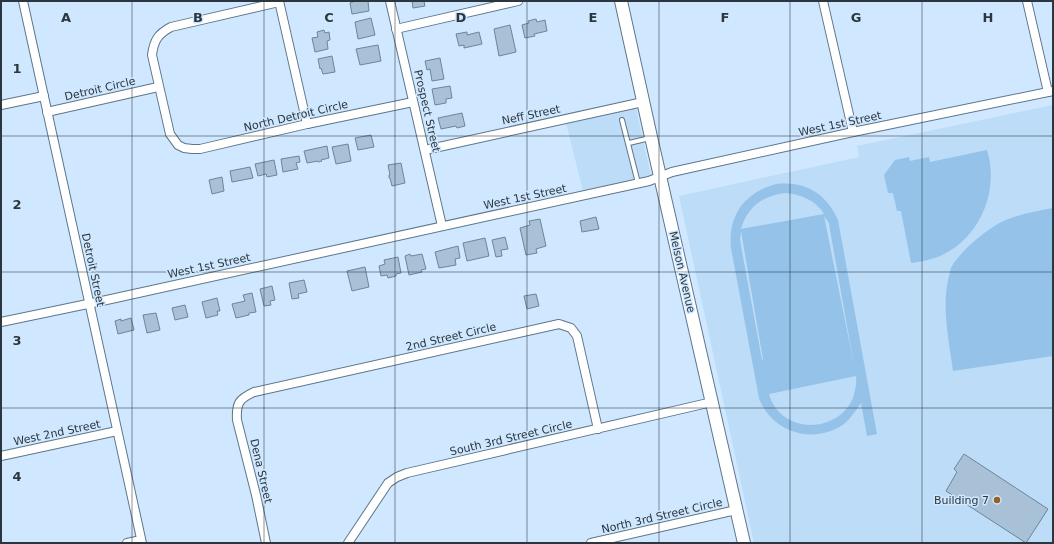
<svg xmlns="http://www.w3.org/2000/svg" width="1054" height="544" font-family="'DejaVu Sans',sans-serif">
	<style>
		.built { fill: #bcdcf7 }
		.green { fill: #94c2e9; fill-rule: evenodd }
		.building { fill: #a9c1d7; stroke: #6d8599 }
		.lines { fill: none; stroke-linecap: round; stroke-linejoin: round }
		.lane-casing { stroke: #5f7689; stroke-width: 6 }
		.street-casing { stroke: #5f7689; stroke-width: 10 }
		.secondary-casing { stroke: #5f7689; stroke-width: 14 }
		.lane { stroke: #fff; stroke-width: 4 }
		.street { stroke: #fff; stroke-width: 8 }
		.secondary { stroke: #fff; stroke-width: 12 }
		.grid { fill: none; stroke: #2c363e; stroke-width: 1; stroke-opacity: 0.55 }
		.poi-dot { fill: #9a601f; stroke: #cfe8ff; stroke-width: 1.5 }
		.labels { text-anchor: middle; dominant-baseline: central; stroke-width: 3; stroke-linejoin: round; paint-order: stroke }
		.street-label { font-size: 11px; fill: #2c363e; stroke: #cfe8ff }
		.poi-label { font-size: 11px; fill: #2c363e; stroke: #cfe8ff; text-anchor: end }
		.grid-label { font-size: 13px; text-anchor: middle; font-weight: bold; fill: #2c363e; stroke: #cfe8ff; stroke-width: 3; stroke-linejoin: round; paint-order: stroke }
	</style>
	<rect width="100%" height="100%" fill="#cfe8ff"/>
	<!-- built -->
	<g class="built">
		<path d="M1053,105V543H754L679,196L859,157L857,146Z"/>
		<path d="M636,108L651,176L583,191L566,123Z"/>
	</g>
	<!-- green -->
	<g class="green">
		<path d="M987,150C1000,192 979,240 938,257C929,260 920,262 911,263L901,211H897L893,193H888L884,175L895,160L909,157L910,161L929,157L930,162Z"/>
		<path d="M776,184C805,181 826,193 838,220L877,434L867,436L861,403C856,410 851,418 844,424C820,441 787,437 768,414C764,409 761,404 759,398L731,248C728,216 744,193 776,184ZM785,193C800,194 816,200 824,214L741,229C747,207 762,196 785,193ZM824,216L829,223L830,230L854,365ZM741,231L763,359L762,360L741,246L740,239ZM856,376C857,383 855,391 853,398C837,435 780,434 769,394Z"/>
		<path d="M1053,208V356L953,371C949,341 942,310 948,280C949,276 950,271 951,268C959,252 990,226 1006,220C1021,214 1037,211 1053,208Z"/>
	</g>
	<!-- building -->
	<g class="building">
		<path d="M355,1H368L369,11L352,14L350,3Z"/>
		<path d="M412,1H424L425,6L413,8Z"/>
		<path d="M371,18L375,35L358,39L355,22Z"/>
		<path d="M536,19L537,22L545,20L547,31L534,34L535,36L525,38L522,25L529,23L528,21Z"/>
		<path d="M510,25L516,52L499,56L494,29Z"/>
		<path d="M324,30L325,33L329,32L330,40L327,41L328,49L315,52L312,38L318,37L317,32Z"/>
		<path d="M467,32V35L479,32L482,44L464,48V45L459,46L456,34Z"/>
		<path d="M378,45L381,61L360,65L356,49Z"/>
		<path d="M332,56L335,72L323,74L321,68L320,69L318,59Z"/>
		<path d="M440,58L444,79L432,81L430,69L427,70L425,61Z"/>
		<path d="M450,86L452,98L446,99V103L435,105L432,89Z"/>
		<path d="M462,113L465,126L457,128L456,126L441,129L438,118Z"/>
		<path d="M371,135L374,147L358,150L355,138Z"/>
		<path d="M348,144L351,161L336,164L332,147Z"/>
		<path d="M327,146L329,158L321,160L322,161L318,162V161L307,163L304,151Z"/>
		<path d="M299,156L300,162L296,163L298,169L283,172L281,159Z"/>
		<path d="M274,160L277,175L267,177L266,174L258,176L255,164Z"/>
		<path d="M401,163L405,183L392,186L390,178H389V175H390L388,165Z"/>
		<path d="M250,167L253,178L232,182L230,171Z"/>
		<path d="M222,177L224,191L212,194L209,180Z"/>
		<path d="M596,217L599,229L582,232L580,221Z"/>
		<path d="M540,219L546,246L536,249L537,253L526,255L520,228L530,225L529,221Z"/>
		<path d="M505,237L508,249L501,250L502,256L496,257L492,240Z"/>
		<path d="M485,238L489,256L467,261L463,243Z"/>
		<path d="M458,246L460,258L455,259L456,265L439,268L435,252Z"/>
		<path d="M410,254L411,256L422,254L426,269L421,270L422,272L409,275L405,256Z"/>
		<path d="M398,257L401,273L396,274V276L388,278L387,275L381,276L379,266L385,264L384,260Z"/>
		<path d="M365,267L369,287L352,291L347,271Z"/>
		<path d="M304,280L307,292L298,294L299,298L292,299L289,283Z"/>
		<path d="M272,286L275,300L270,301L271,305L264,306L260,289Z"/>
		<path d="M252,293L256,312L249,313V315L236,318L232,304L245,301L243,295Z"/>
		<path d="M536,294L539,306L527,309L524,296Z"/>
		<path d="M217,298L220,311H217L218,315L206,318L202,302Z"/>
		<path d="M185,305L188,317L175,320L172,308Z"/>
		<path d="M156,313L160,330L147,333L143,315Z"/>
		<path d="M131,318L134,330L118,334L115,321L121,319V321Z"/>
		<path d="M964,454L1048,509L1026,543L946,491L957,472L954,469Z"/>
	</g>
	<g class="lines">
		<!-- lane casing -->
		<g class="lane-casing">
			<g id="lane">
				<path d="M622,120L638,183"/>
				<path d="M629,143L650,138"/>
			</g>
		</g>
		<!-- street casing -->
		<g class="street-casing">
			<g id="street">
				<path d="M23,1L142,543"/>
				<path d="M279,1L307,124"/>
				<path d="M390,1L442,226"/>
				<path d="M823,1L853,132"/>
				<path d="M1027,1L1048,92"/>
				<path d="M279,2L171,27C158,34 154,40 152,55L170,134L178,145L184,148L192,149H200L307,124L413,102"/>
				<path d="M396,29L518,1"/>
				<path d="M1,105L44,96"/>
				<path d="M47,112L158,87"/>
				<path d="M425,150L643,102"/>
				<path d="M1,322L102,301L649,181L672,172L853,132L1053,91"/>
				<path d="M1,456L117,431"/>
				<path d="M127,543L141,540"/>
				<path d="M266,543L256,495L237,420C236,403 239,399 254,392L559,324L571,328L577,336L598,429"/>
				<path d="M348,543L388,483L397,477L407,473L712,402"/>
				<path d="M591,543L736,510"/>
			</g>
		</g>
		<!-- secondary casing -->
		<g class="secondary-casing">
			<path id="secondary" d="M621,1L651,137L744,543"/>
		</g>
		<!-- lane -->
		<use href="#lane" class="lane"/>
		<!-- street -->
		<use href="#street" class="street"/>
		<!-- secondary -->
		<use href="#secondary" class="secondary"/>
	</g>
	<!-- grid -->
	<path class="grid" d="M132,1V543M264,1V543M395,1V543M527,1V543M659,1V543M790,1V543M922,1V543M1,136H1053M1,272H1053M1,408H1053"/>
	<!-- markers -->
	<circle class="poi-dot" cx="997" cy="500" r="4"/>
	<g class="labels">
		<!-- street labels -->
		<g class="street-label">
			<text transform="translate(100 89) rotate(-13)">Detroit Circle</text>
			<text transform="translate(427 111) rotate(77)">Prospect Street</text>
			<text transform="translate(531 115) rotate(-12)">Neff Street</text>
			<text transform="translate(296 116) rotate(-13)">North Detroit Circle</text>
			<text transform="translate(840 124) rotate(-12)">West 1st Street</text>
			<text transform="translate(525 197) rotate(-12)">West 1st Street</text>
			<text transform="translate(209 266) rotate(-12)">West 1st Street</text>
			<text transform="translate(93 270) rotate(78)">Detroit Street</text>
			<text transform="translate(682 272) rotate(77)">Melson Avenue</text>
			<text transform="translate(451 337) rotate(-13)">2nd Street Circle</text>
			<text transform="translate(57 433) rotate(-12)">West 2nd Street</text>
			<text transform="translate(511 438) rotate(-13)">South 3rd Street Circle</text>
			<text transform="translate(261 471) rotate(77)">Dena Street</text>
			<text transform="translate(662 516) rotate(-13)">North 3rd Street Circle</text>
		</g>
		<!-- poi labels -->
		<g class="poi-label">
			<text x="989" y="500">Building 7</text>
		</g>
	</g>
	<g class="grid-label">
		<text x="66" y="22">A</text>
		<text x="198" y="22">B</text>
		<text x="329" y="22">C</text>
		<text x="461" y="22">D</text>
		<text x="593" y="22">E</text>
		<text x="725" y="22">F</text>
		<text x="856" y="22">G</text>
		<text x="988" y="22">H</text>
		<text x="17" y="73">1</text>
		<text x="17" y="209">2</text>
		<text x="17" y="345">3</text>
		<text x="17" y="481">4</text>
	</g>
	<!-- border -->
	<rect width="1054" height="544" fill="none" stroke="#2c363e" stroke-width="4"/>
</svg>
